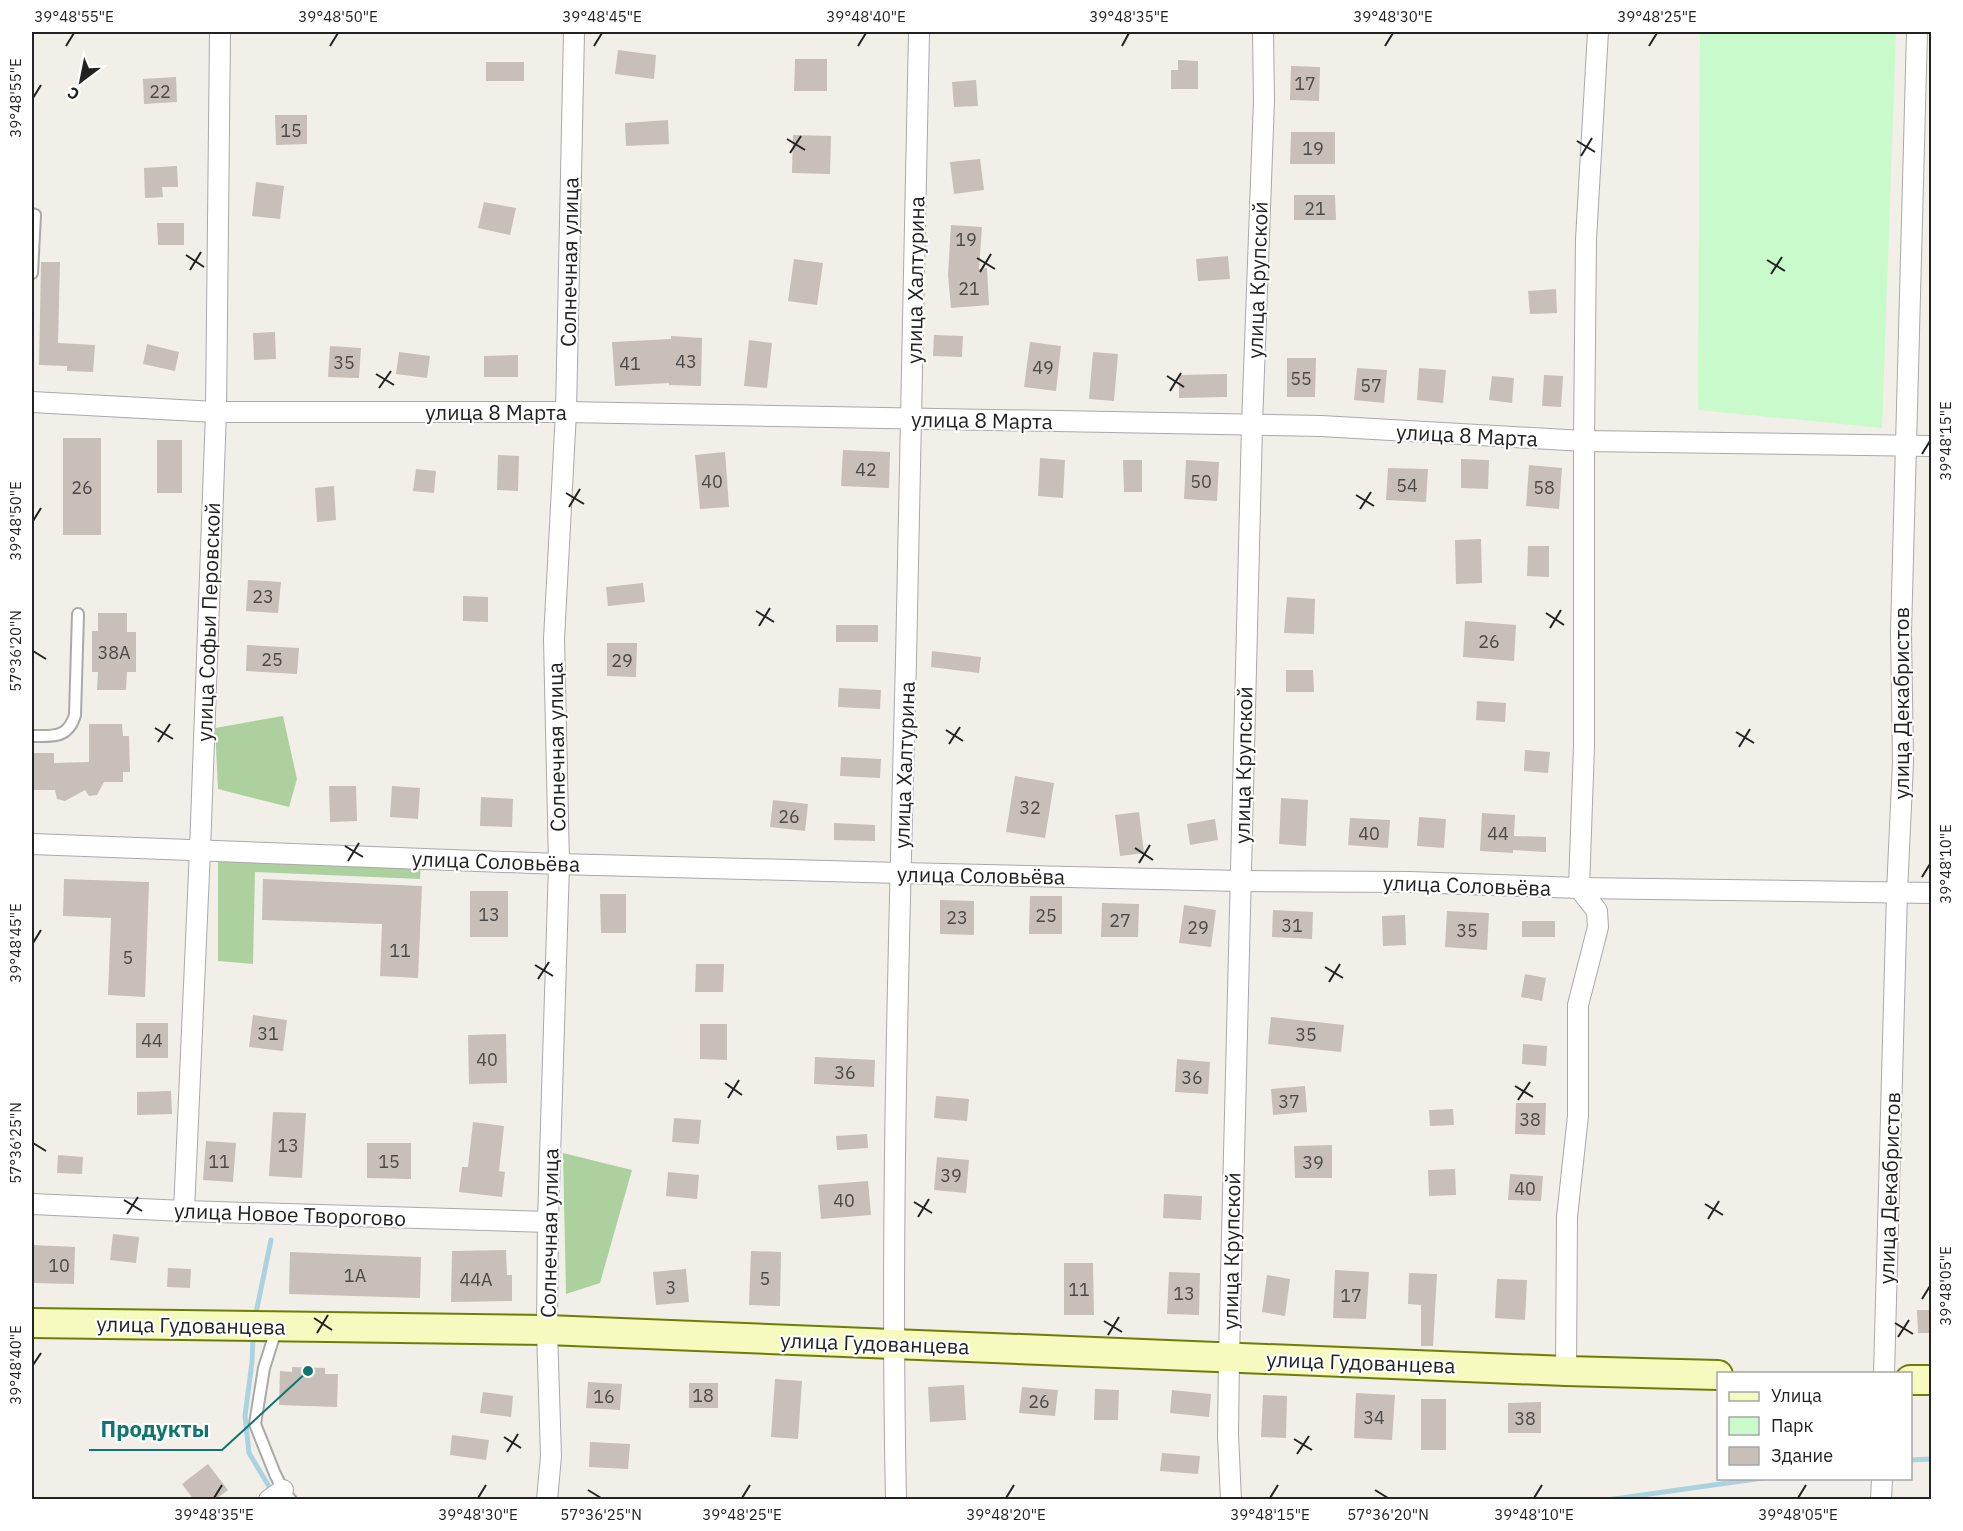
<svg xmlns="http://www.w3.org/2000/svg" width="1963" height="1531" font-family="'IBM Plex Sans',sans-serif">
	<style>
		.forest { fill: #add19e }
		.park { fill: #c8facc }
		.lines { fill: none; stroke-linecap: round; stroke-linejoin: round }
		.stream { stroke: #aad3df; stroke-width: 5 }
		.building { fill: #c7bfb8 }
		.lane-casing { stroke: #a9a9a9; stroke-width: 14 }
		.street-casing { stroke: #a9a9a9; stroke-width: 22 }
		.secondary-casing { stroke: #707d05; stroke-width: 32 }
		.lane { stroke: #fff; stroke-width: 10 }
		.street { stroke: #fff; stroke-width: 20 }
		.secondary { stroke: #f7fabf; stroke-width: 28 }
		.ticks { fill: none; stroke: #222; stroke-width: 2 }
		.labels { text-anchor: middle; dominant-baseline: central; stroke-width: 4.5; stroke-linejoin: round; paint-order: stroke }
		.number-label { font-size: 18px; fill: #4b4948 }
		.street-label { font-size: 21px; fill: #222; stroke: #fff }
		.leader { fill: none; stroke: #0f766e; stroke-width: 2 }
		.callout-dot { fill: #0f766e; stroke: #fff; stroke-width: 2 }
		.callout-label { font-size: 22px; text-anchor: middle; font-weight: bold; fill: #0f766e; stroke: #fff; stroke-width: 4.5; stroke-linejoin: round; paint-order: stroke }
		.neatline { fill: none; stroke: #222; stroke-width: 2 }
		.ticks-label { font-size: 15px; text-anchor: middle; fill: #222 }
	</style>
	<rect width="100%" height="100%" fill="#f2efe9"/>
	<!-- forest -->
	<g class="forest">
		<path d="M283,716L297,779L289,807L218,789L215,728Z"/>
		<path d="M218,860L421,866L420,879L255,872L253,964L218,961Z"/>
		<path d="M563,1153L632,1170L600,1283L566,1294Z"/>
	</g>
	<!-- park -->
	<path class="park" d="M1700,32H1896L1882,428L1698,410Z"/>
	<g class="lines">
		<!-- stream -->
		<g class="stream">
			<path d="M255,1318L271,1240"/>
			<path d="M253,1336L252,1362L245,1416L249,1453L273,1493"/>
			<path d="M1910,1460L1932,1459"/>
			<path d="M1607,1500L1763,1478"/>
		</g>
	</g>
	<!-- building -->
	<g class="building">
		<path d="M618,50L656,55L654,79L615,74Z"/>
		<path d="M795,59H827V91H794Z"/>
		<path d="M1178,60L1198,61V89H1171V70H1178Z"/>
		<rect x="486" y="62" width="38" height="19"/>
		<path d="M1291,66L1320,67L1319,101L1290,100Z"/>
		<path d="M176,77L177,102L144,104L143,79Z"/>
		<path d="M976,80L978,106L954,107L952,82Z"/>
		<path d="M275,115H307V144L276,145Z"/>
		<path d="M668,120L669,144L626,146L625,123Z"/>
		<path d="M1291,132H1335V164H1290Z"/>
		<path d="M793,135L831,136L830,174L792,173Z"/>
		<path d="M980,159L984,190L954,194L950,162Z"/>
		<path d="M177,166L178,187H162L163,197L145,198L144,168Z"/>
		<path d="M256,182L284,186L280,219L252,216Z"/>
		<path d="M1294,195H1335L1336,220H1294Z"/>
		<path d="M484,202L516,208L510,235L478,228Z"/>
		<path d="M157,223H184V245H158Z"/>
		<path d="M951,225L982,227L979,269L987,268L989,305L951,308L948,275Z"/>
		<path d="M1228,256L1230,279L1198,281L1196,259Z"/>
		<path d="M794,259L823,263L817,305L788,301Z"/>
		<path d="M41,262H60L58,343L95,345L93,372L67,371V366L39,365Z"/>
		<path d="M1556,289L1557,313L1530,314L1528,291Z"/>
		<path d="M275,332L276,359L254,360L253,333Z"/>
		<path d="M934,335L963,336L962,357L933,356Z"/>
		<path d="M671,336L702,338L701,386L669,385V383L615,386L612,342L671,339Z"/>
		<path d="M749,340L772,343L767,388L744,386Z"/>
		<path d="M1030,342L1061,346L1056,391L1024,387Z"/>
		<path d="M147,344L179,352L175,371L143,364Z"/>
		<path d="M330,346L361,348L359,378L328,377Z"/>
		<path d="M399,352L430,356L427,378L396,374Z"/>
		<path d="M1093,352L1118,354L1114,401L1089,399Z"/>
		<path d="M518,355V377H484V356Z"/>
		<path d="M1287,358H1316L1315,397H1287Z"/>
		<path d="M1357,368L1387,370L1384,403L1354,400Z"/>
		<path d="M1419,368L1446,370L1443,403L1417,400Z"/>
		<path d="M1227,374V397L1179,398V375Z"/>
		<path d="M1544,375L1563,376L1561,407L1542,406Z"/>
		<path d="M1492,376L1514,378L1512,403L1489,400Z"/>
		<rect x="63" y="438" width="38" height="97"/>
		<rect x="157" y="440" width="25" height="53"/>
		<path d="M843,450L890,452L889,488L841,486Z"/>
		<path d="M725,452L729,507L700,509L695,455Z"/>
		<path d="M498,455L519,456L518,491L497,490Z"/>
		<path d="M1040,458L1065,460L1063,498L1038,496Z"/>
		<path d="M1461,459L1489,460L1488,489L1461,488Z"/>
		<path d="M1123,460H1142V492H1124Z"/>
		<path d="M1186,460L1219,462L1217,501L1184,499Z"/>
		<path d="M1529,465L1562,468L1559,509L1526,506Z"/>
		<path d="M1388,468L1428,469L1426,502L1386,500Z"/>
		<path d="M416,469L436,471L434,493L413,491Z"/>
		<path d="M334,486L336,520L317,522L315,488Z"/>
		<path d="M1481,539L1482,583L1456,584L1455,540Z"/>
		<path d="M1528,546H1549V577L1527,576Z"/>
		<path d="M248,580L281,582L278,613L246,611Z"/>
		<path d="M643,583L645,602L608,606L606,587Z"/>
		<path d="M463,596L488,597V622L463,621Z"/>
		<path d="M1287,597L1315,599L1314,634L1284,633Z"/>
		<path d="M98,613H127V632H136V672H127L126,690H97L98,672H92V631H98Z"/>
		<path d="M1465,621L1516,625L1514,661L1463,657Z"/>
		<rect x="836" y="625" width="42" height="17"/>
		<path d="M607,643H637L636,677L607,676Z"/>
		<path d="M247,645L299,648L297,674L246,671Z"/>
		<path d="M932,651L981,657L979,673L931,667Z"/>
		<path d="M1286,670H1313L1314,692H1286Z"/>
		<path d="M839,688L881,690L880,709L838,707Z"/>
		<path d="M1477,701L1506,703L1505,722L1476,720Z"/>
		<path d="M89,724H122L123,736H129L130,772H123V782H104L97,795L89,796L85,790L65,801L57,799L55,790H32V753H54V763L89,762Z"/>
		<path d="M1525,750L1550,752L1548,773L1524,771Z"/>
		<path d="M841,757L881,759L880,778L840,776Z"/>
		<path d="M1015,776L1054,783L1045,838L1006,832Z"/>
		<path d="M329,786H356L357,821L330,822Z"/>
		<path d="M392,786L420,788L418,819L390,817Z"/>
		<path d="M481,797L513,799L512,827L480,826Z"/>
		<path d="M1281,798L1308,800L1306,846L1279,844Z"/>
		<path d="M773,800L808,804L805,831L770,827Z"/>
		<path d="M1139,812L1144,853L1120,856L1115,815Z"/>
		<path d="M1482,813L1515,815L1514,836L1546,837V852L1513,850V853L1480,851Z"/>
		<path d="M1419,817L1446,819L1444,848L1417,846Z"/>
		<path d="M1350,818L1390,820L1388,848L1348,845Z"/>
		<path d="M1215,819L1218,840L1190,845L1187,824Z"/>
		<path d="M834,823L875,825V841L834,840Z"/>
		<path d="M64,879L149,882L145,997L108,995L111,918L63,916Z"/>
		<path d="M263,879L422,886L418,978L380,976L382,924L262,920Z"/>
		<rect x="470" y="891" width="38" height="46"/>
		<path d="M600,894H626V933H601Z"/>
		<path d="M1030,896H1062V934H1029Z"/>
		<path d="M940,900L974,901V935L940,934Z"/>
		<path d="M1102,903L1139,904L1138,937H1101Z"/>
		<path d="M1184,905L1216,910L1211,947L1179,943Z"/>
		<path d="M1273,910L1313,912L1312,939L1272,937Z"/>
		<path d="M1447,911L1489,913L1487,950L1445,947Z"/>
		<path d="M1405,915L1406,945L1383,946L1382,916Z"/>
		<rect x="1522" y="921" width="33" height="16"/>
		<path d="M696,964H724L723,992H695Z"/>
		<path d="M1525,974L1546,978L1542,1001L1521,997Z"/>
		<path d="M253,1015L287,1020L283,1051L249,1047Z"/>
		<path d="M1271,1017L1344,1025L1341,1052L1268,1044Z"/>
		<rect x="136" y="1023" width="32" height="35"/>
		<path d="M700,1024H727V1060L700,1059Z"/>
		<path d="M506,1034L507,1083L469,1084L468,1035Z"/>
		<path d="M1523,1044L1547,1046L1546,1066L1522,1064Z"/>
		<path d="M815,1057L875,1060L874,1087L814,1084Z"/>
		<path d="M1177,1059L1210,1062L1208,1094L1175,1092Z"/>
		<path d="M1305,1086L1307,1112L1273,1115L1271,1089Z"/>
		<path d="M171,1091L172,1114L137,1115V1092Z"/>
		<path d="M936,1096L969,1099L967,1121L934,1118Z"/>
		<path d="M1516,1103H1546L1545,1135L1515,1134Z"/>
		<path d="M1453,1109L1454,1125L1430,1126L1429,1110Z"/>
		<path d="M273,1112L306,1113L302,1178L269,1176Z"/>
		<path d="M674,1118L701,1120L699,1144L672,1142Z"/>
		<path d="M473,1122L504,1126L499,1171L505,1172L502,1197L459,1192L462,1167H468Z"/>
		<path d="M867,1134L868,1148L837,1150L836,1136Z"/>
		<path d="M206,1141L236,1143L233,1182L203,1180Z"/>
		<path d="M367,1143H411V1179L367,1178Z"/>
		<path d="M1332,1145V1178H1295L1294,1146Z"/>
		<path d="M58,1155L83,1157L82,1174L57,1173Z"/>
		<path d="M937,1157L969,1160L966,1193L934,1190Z"/>
		<path d="M1455,1169L1456,1195L1429,1196L1428,1170Z"/>
		<path d="M668,1172L699,1175L697,1199L666,1196Z"/>
		<path d="M1510,1174L1543,1176L1541,1201L1508,1200Z"/>
		<path d="M868,1181L871,1215L821,1219L818,1185Z"/>
		<path d="M1164,1194L1202,1196L1201,1220L1163,1218Z"/>
		<path d="M113,1234L139,1237L136,1263L110,1260Z"/>
		<path d="M32,1245L75,1247L74,1284L32,1283Z"/>
		<path d="M506,1250L507,1275H512V1301L451,1302L452,1251Z"/>
		<path d="M751,1251L781,1252L780,1306L749,1305Z"/>
		<path d="M290,1252L421,1257L420,1298L289,1294Z"/>
		<path d="M1064,1263H1093L1094,1315H1064Z"/>
		<path d="M168,1268L191,1269L190,1288L167,1287Z"/>
		<path d="M686,1269L689,1302L656,1305L653,1272Z"/>
		<path d="M1335,1270L1369,1272L1366,1319L1333,1318Z"/>
		<path d="M1169,1272L1200,1273L1199,1315L1167,1314Z"/>
		<path d="M1409,1273L1437,1274L1433,1346H1421V1305L1408,1304Z"/>
		<path d="M1267,1275L1290,1279L1285,1316L1262,1312Z"/>
		<path d="M1497,1279L1527,1280L1525,1320L1495,1318Z"/>
		<path d="M1917,1310H1932V1333H1918Z"/>
		<path d="M292,1367L325,1368V1374H338L337,1407L279,1405L280,1371L292,1372Z"/>
		<path d="M775,1379L802,1381L798,1439L771,1437Z"/>
		<path d="M588,1382L622,1384L620,1410L586,1408Z"/>
		<rect x="689" y="1383" width="29" height="25"/>
		<path d="M964,1385L966,1420L930,1422L928,1387Z"/>
		<path d="M1022,1387L1058,1390L1055,1416L1019,1413Z"/>
		<path d="M1095,1389L1119,1390L1118,1420H1094Z"/>
		<path d="M1172,1390L1211,1394L1209,1417L1170,1413Z"/>
		<path d="M483,1392L513,1396L511,1417L480,1413Z"/>
		<path d="M1356,1393L1395,1395L1392,1440L1354,1438Z"/>
		<path d="M1263,1395L1287,1396L1286,1438L1261,1437Z"/>
		<rect x="1421" y="1399" width="25" height="51"/>
		<path d="M1541,1402V1433H1508V1403Z"/>
		<path d="M452,1435L489,1440L486,1460L450,1455Z"/>
		<path d="M590,1442L630,1444L628,1469L589,1467Z"/>
		<path d="M1162,1453L1200,1456L1198,1474L1160,1471Z"/>
		<path d="M208,1464L228,1490L215,1500H194L182,1484Z"/>
	</g>
	<g class="lines">
		<!-- lane casing -->
		<g class="lane-casing">
			<g id="lane">
				<path d="M32,214L35,215L32,273"/>
				<path d="M32,736C52,736 68,739 75,715L78,614"/>
				<path d="M277,1327L264,1368L255,1424L275,1474L283,1490L291,1500"/>
			</g>
		</g>
		<!-- street casing -->
		<g class="street-casing">
			<g id="street">
				<path d="M32,402L216,412H566L1321,426L1584,441L1932,446"/>
				<path d="M32,844L559,864L901,873L1240,881L1410,882L1579,888L1932,893"/>
				<path d="M32,1204L184,1211L548,1222"/>
				<path d="M184,1211L200,850L216,412L220,32"/>
				<path d="M1566,1371L1567,1217L1578,1116V1005L1598,927L1597,911L1579,888L1584,746V441L1586,239L1598,32"/>
				<path d="M1884,1374L1897,892L1903,762L1901,632L1917,32"/>
				<path d="M269,1500L283,1490"/>
				<path d="M547,1500L551,1456L547,1330L548,1222L559,864L554,639L566,412L574,32"/>
				<path d="M896,1500C890,1219 899,939 906,659C912,450 916,241 919,32"/>
				<path d="M1231,1500L1228,1435L1229,1357L1252,425L1264,100L1263,32"/>
				<path d="M1881,1500L1882,1478"/>
			</g>
		</g>
		<!-- secondary casing -->
		<g class="secondary-casing">
			<g id="secondary">
				<path d="M32,1323L547,1330L1566,1371L1718,1375"/>
				<path d="M1910,1380H1932"/>
			</g>
		</g>
		<!-- lane -->
		<use href="#lane" class="lane"/>
		<!-- street -->
		<use href="#street" class="street"/>
		<!-- secondary -->
		<use href="#secondary" class="secondary"/>
	</g>
	<!-- ticks -->
	<path class="ticks" d="M66,46L74,33M330,46L338,33M594,46L602,33M858,46L866,33M1122,46L1129,33M1385,46L1393,33M1649,46L1657,33M33,98L41,85M787,139L805,150M1577,141L1595,152M790,153L801,136M1581,156L1592,138M186,255L204,267M977,258L995,269M1767,260L1785,271M190,270L201,252M980,272L991,254M1771,274L1782,257M376,374L394,385M1167,376L1184,387M379,388L391,371M1170,391L1181,373M1922,454L1930,441M566,493L584,504M1356,495L1374,506M569,507L580,489M1360,509L1371,492M33,521L41,508M756,611L774,622M1546,613L1564,625M759,626L770,608M1550,628L1561,610M33,651L46,659M155,728L173,739M946,730L963,741M1736,732L1754,743M158,742L170,724M949,744L960,727M1739,747L1750,729M345,846L363,857M1135,848L1153,860M348,861L359,843M1139,863L1150,845M1922,877L1930,864M33,943L41,930M535,965L553,976M1325,967L1343,978M538,979L549,962M1329,982L1340,964M725,1083L742,1095M1515,1086L1533,1097M728,1098L739,1080M1518,1100L1530,1082M33,1143L46,1151M124,1200L142,1211M914,1202L932,1213M1705,1204L1723,1215M127,1214L138,1197M918,1217L929,1199M1708,1219L1719,1201M1922,1299L1930,1286M314,1318L332,1330M1104,1321L1122,1332M1895,1323L1913,1334M317,1333L328,1315M1108,1335L1119,1317M1898,1337L1909,1320M33,1365L41,1353M504,1437L521,1448M1294,1439L1312,1450M507,1452L518,1434M1297,1454L1309,1436M588,1490L601,1498M1375,1490L1388,1498M214,1498L222,1485M478,1498L486,1485M742,1498L750,1485M1006,1498L1014,1485M1270,1498L1278,1485M1534,1498L1542,1485M1798,1498L1806,1485"/>
	<g class="labels">
		<!-- number labels -->
		<g class="number-label">
			<text x="1305" y="83">17</text>
			<text x="160" y="91">22</text>
			<text x="291" y="130">15</text>
			<text x="1313" y="148">19</text>
			<text x="1315" y="208">21</text>
			<text x="966" y="239">19</text>
			<text x="969" y="288">21</text>
			<text x="686" y="361">43</text>
			<text x="344" y="362">35</text>
			<text x="630" y="363">41</text>
			<text x="1043" y="367">49</text>
			<text x="1301" y="378">55</text>
			<text x="1371" y="385">57</text>
			<text x="866" y="469">42</text>
			<text x="712" y="481">40</text>
			<text x="1201" y="481">50</text>
			<text x="1407" y="485">54</text>
			<text x="82" y="487">26</text>
			<text x="1544" y="487">58</text>
			<text x="263" y="596">23</text>
			<text x="1489" y="641">26</text>
			<text x="114" y="652">38А</text>
			<text x="272" y="659">25</text>
			<text x="622" y="660">29</text>
			<text x="1030" y="807">32</text>
			<text x="789" y="816">26</text>
			<text x="1369" y="833">40</text>
			<text x="1498" y="833">44</text>
			<text x="489" y="914">13</text>
			<text x="1046" y="915">25</text>
			<text x="957" y="917">23</text>
			<text x="1120" y="920">27</text>
			<text x="1292" y="925">31</text>
			<text x="1198" y="927">29</text>
			<text x="1467" y="930">35</text>
			<text x="400" y="950">11</text>
			<text x="128" y="957">5</text>
			<text x="268" y="1033">31</text>
			<text x="1306" y="1034">35</text>
			<text x="152" y="1040">44</text>
			<text x="487" y="1059">40</text>
			<text x="845" y="1072">36</text>
			<text x="1192" y="1077">36</text>
			<text x="1289" y="1101">37</text>
			<text x="1530" y="1119">38</text>
			<text x="288" y="1145">13</text>
			<text x="219" y="1161">11</text>
			<text x="389" y="1161">15</text>
			<text x="1313" y="1162">39</text>
			<text x="951" y="1175">39</text>
			<text x="1525" y="1188">40</text>
			<text x="844" y="1200">40</text>
			<text x="59" y="1265">10</text>
			<text x="355" y="1275">1А</text>
			<text x="765" y="1278">5</text>
			<text x="476" y="1279">44А</text>
			<text x="671" y="1287">3</text>
			<text x="1079" y="1289">11</text>
			<text x="1184" y="1293">13</text>
			<text x="1351" y="1295">17</text>
			<text x="703" y="1395">18</text>
			<text x="604" y="1396">16</text>
			<text x="1039" y="1401">26</text>
			<text x="1374" y="1417">34</text>
			<text x="1525" y="1418">38</text>
		</g>
		<!-- street labels -->
		<g class="street-label">
			<text transform="translate(569 262) rotate(-89)">Солнечная улица</text>
			<text transform="translate(915 280) rotate(-89)">улица Халтурина</text>
			<text transform="translate(1257 280) rotate(-88)">улица Крупской</text>
			<text x="496" y="412">улица 8 Марта</text>
			<text transform="translate(982 420) rotate(1)">улица 8 Марта</text>
			<text transform="translate(1467 435) rotate(3)">улица 8 Марта</text>
			<text transform="translate(208 622) rotate(-88)">улица Софьи Перовской</text>
			<text transform="translate(1901 703) rotate(-90)">улица Декабристов</text>
			<text transform="translate(556 747) rotate(-91)">Солнечная улица</text>
			<text transform="translate(904 765) rotate(-88)">улица Халтурина</text>
			<text transform="translate(1243 765) rotate(-89)">улица Крупской</text>
			<text transform="translate(496 861) rotate(2)">улица Соловьёва</text>
			<text transform="translate(981 875) rotate(1)">улица Соловьёва</text>
			<text transform="translate(1467 885) rotate(2)">улица Соловьёва</text>
			<text transform="translate(1889 1188) rotate(-88)">улица Декабристов</text>
			<text transform="translate(290 1214) rotate(2)">улица Новое Творогово</text>
			<text transform="translate(549 1233) rotate(-89)">Солнечная улица</text>
			<text transform="translate(1231 1251) rotate(-89)">улица Крупской</text>
			<text transform="translate(191 1325) rotate(1)">улица Гудованцева</text>
			<text transform="translate(875 1343) rotate(2)">улица Гудованцева</text>
			<text transform="translate(1361 1362) rotate(2)">улица Гудованцева</text>
		</g>
	</g>
	<!-- callouts -->
	<path class="leader" d="M308 1371L222 1450H89"/>
	<circle class="callout-dot" cx="308" cy="1371" r="6"/>
	<g class="callout-label">
		<text x="155" y="1437">Продукты</text>
	</g>
	<!-- border -->
	<rect width="1963" height="1531" fill="none" stroke="#ffffff" stroke-width="66"/>
	<!-- legend -->
	<rect x="1717" y="1372" width="195" height="108" fill="#ffffff" stroke="#a7a7a7" stroke-width="1.5"/>
	<rect x="1729" y="1392" width="30" height="9" fill="#f7fabf" stroke="#a7a7a7" stroke-width="1.5"/>
	<text x="1771" y="1402" font-size="18" fill="#222222">Улица</text>
	<rect x="1729" y="1417" width="30" height="18" fill="#c8facc" stroke="#a7a7a7" stroke-width="1.5"/>
	<text x="1771" y="1432" font-size="18" fill="#222222">Парк</text>
	<rect x="1729" y="1447" width="30" height="18" fill="#c7bfb8" stroke="#a7a7a7" stroke-width="1.5"/>
	<text x="1771" y="1462" font-size="18" fill="#222222">Здание</text>
	<!-- north arrow -->
	<g transform="translate(81 81) rotate(212)" stroke="#ffffff" stroke-width="4.5" paint-order="stroke">
	<path d="M0-4.5L10 22L0 15L-10 22Z" fill="#222222"/>
	<text y="-9" font-size="16" font-weight="bold" text-anchor="middle" fill="#222222">С</text>
	</g>
	<rect x="33" y="33" width="1897" height="1465" class="neatline"/>
	<g class="ticks-label">
		<text x="74" y="22">39°48'55"E</text>
		<text x="338" y="22">39°48'50"E</text>
		<text x="602" y="22">39°48'45"E</text>
		<text x="866" y="22">39°48'40"E</text>
		<text x="1129" y="22">39°48'35"E</text>
		<text x="1393" y="22">39°48'30"E</text>
		<text x="1657" y="22">39°48'25"E</text>
		<text transform="translate(16 98) rotate(-90)" y="5">39°48'55"E</text>
		<text transform="translate(1946 441) rotate(-90)" y="5">39°48'15"E</text>
		<text transform="translate(16 521) rotate(-90)" y="5">39°48'50"E</text>
		<text transform="translate(16 651) rotate(-90)" y="5">57°36'20"N</text>
		<text transform="translate(1946 864) rotate(-90)" y="5">39°48'10"E</text>
		<text transform="translate(16 943) rotate(-90)" y="5">39°48'45"E</text>
		<text transform="translate(16 1143) rotate(-90)" y="5">57°36'25"N</text>
		<text transform="translate(1946 1286) rotate(-90)" y="5">39°48'05"E</text>
		<text transform="translate(16 1365) rotate(-90)" y="5">39°48'40"E</text>
		<text x="214" y="1520">39°48'35"E</text>
		<text x="478" y="1520">39°48'30"E</text>
		<text x="601" y="1520">57°36'25"N</text>
		<text x="742" y="1520">39°48'25"E</text>
		<text x="1006" y="1520">39°48'20"E</text>
		<text x="1270" y="1520">39°48'15"E</text>
		<text x="1388" y="1520">57°36'20"N</text>
		<text x="1534" y="1520">39°48'10"E</text>
		<text x="1798" y="1520">39°48'05"E</text>
	</g>
</svg>
